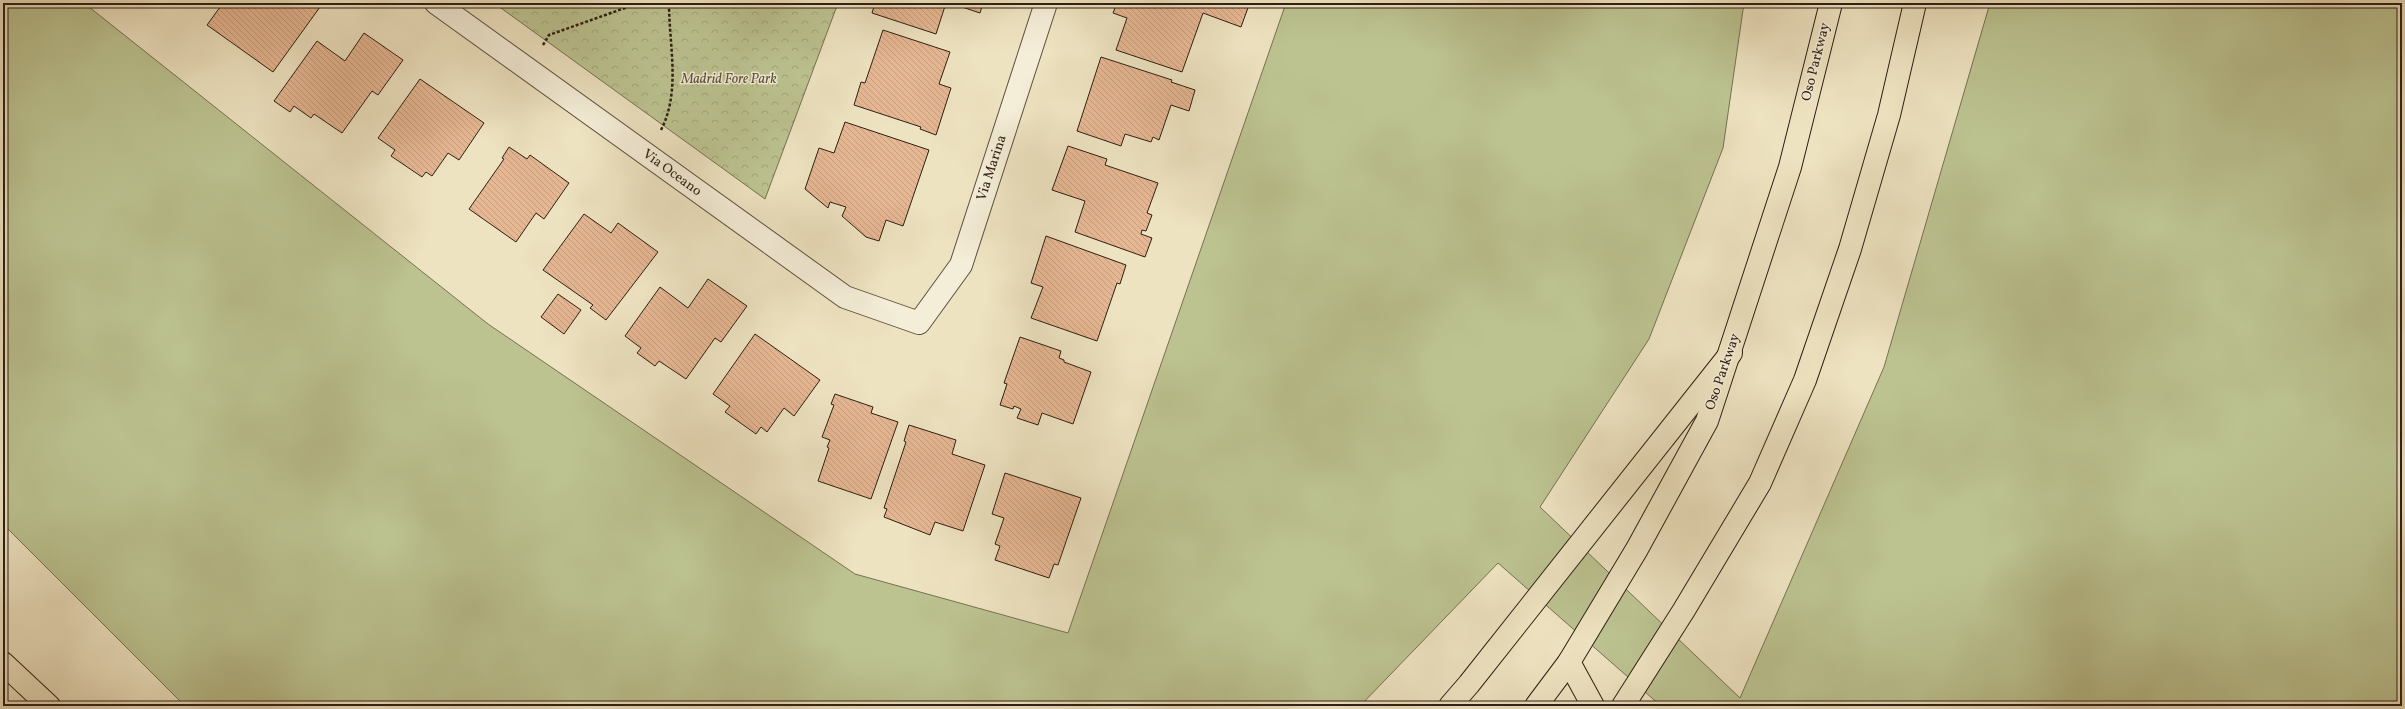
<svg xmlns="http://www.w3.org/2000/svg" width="2405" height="709" font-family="Vollkorn,serif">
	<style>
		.grass { fill: #bcc391; stroke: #757152 }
		.forest { fill: url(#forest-crowns); stroke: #757152 }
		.building { fill: url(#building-back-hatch); stroke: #2e1f13 }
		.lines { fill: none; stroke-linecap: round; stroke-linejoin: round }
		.minor-casing { stroke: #5e503e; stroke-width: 24 }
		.major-casing { stroke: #2e1f13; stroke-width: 24 }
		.highway-casing { stroke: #2e1f13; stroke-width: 24 }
		.path { stroke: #2e1f13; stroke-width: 2.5; stroke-dasharray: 3 2; stroke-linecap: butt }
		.minor { stroke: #f4edd7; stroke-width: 22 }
		.major { stroke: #eee3c1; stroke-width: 22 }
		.highway { stroke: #eee3c1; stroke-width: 22 }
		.labels { text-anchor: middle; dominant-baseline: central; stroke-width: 3; stroke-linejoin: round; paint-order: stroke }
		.street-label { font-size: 14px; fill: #2e1f13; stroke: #f4edd7 }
		.park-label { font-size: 14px; font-style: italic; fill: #595039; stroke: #f4edd7 }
	</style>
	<defs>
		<pattern id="forest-crowns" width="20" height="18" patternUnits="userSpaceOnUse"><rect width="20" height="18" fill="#bcc391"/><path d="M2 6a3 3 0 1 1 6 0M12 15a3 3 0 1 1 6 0" fill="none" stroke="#a2a77c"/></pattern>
		<pattern id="building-back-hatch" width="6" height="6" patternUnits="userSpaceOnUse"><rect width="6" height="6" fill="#e6b793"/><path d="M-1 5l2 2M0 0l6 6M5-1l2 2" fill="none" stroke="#c69d7e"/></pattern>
	</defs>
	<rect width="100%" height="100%" fill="#eee3c1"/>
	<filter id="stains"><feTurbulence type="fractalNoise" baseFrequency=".005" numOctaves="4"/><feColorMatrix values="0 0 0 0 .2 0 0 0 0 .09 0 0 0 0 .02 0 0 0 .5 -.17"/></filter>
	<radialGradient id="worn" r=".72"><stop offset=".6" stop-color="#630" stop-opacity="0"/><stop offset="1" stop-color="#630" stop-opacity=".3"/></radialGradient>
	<!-- grass -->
	<path class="grass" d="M3,3H84L488,324L855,574L1068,633L1286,3H1744L1723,148L1649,339L1540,507L1740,698L1884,367L1990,3H2402V706H1661L1498,563L1360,706H185L3,524Z"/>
	<!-- forest -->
	<path class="forest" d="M494,3H838L765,199Z"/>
	<!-- building -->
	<g class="building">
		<path d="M223,3H314L320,7L273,72L207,25Z"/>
		<path d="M875,3H946L936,34L872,13Z"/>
		<path d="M950,3H983L980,13Z"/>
		<path d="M1117,3H1244L1249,5L1241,27L1203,13L1182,72L1116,50L1127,18L1113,13Z"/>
		<path d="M883,30L950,52L939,84L951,88L936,135L920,129L921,127L854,105L861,82L865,83Z"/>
		<path d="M364,33L403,60L378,95L372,91L342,133L314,114L311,118L294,106L290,112L274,101L317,41L345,61Z"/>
		<path d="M1101,57L1172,80L1171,82L1195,90L1189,111L1171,105L1159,140L1153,137L1151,142L1125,134L1121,146L1077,131Z"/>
		<path d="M420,79L484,123L459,160L448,153L432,176L426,172L422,177L391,156L395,150L378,138Z"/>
		<path d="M845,122L929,150L903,226L886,220L879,241L866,237L842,216L846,207L830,202L828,208L805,189L819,148L834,153Z"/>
		<path d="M1068,146L1107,159L1105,165L1158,183L1147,213L1152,215L1146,231L1142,230L1141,234L1152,238L1145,257L1075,232L1085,201L1052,190Z"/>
		<path d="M509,147L527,159L530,155L569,183L544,219L536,213L516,242L469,209L504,159L502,158Z"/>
		<path d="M584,214L611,233L618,223L658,252L606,320L590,308L593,305L543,270Z"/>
		<path d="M1046,236L1126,265L1120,284L1117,283L1097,341L1031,318L1043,287L1031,283Z"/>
		<path d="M708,279L747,306L721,342L715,338L686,379L659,361L655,366L637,353L641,348L625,336L660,287L688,308Z"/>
		<path d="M558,294L581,310L564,334L541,317Z"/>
		<path d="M755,334L820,380L794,416L784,408L767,432L761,427L756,434L725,412L730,406L713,394Z"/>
		<path d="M1020,337L1061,351L1059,358L1064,360V362L1091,372L1073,424L1042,413L1038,425L1017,418L1021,409L1014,406L1013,409L1000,405L1007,384L1004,383Z"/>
		<path d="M835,394L873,407L871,413L898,422L871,499L818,481L829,448L827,447L830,440L822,437L834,405L831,404Z"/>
		<path d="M909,425L956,440L952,454L985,465L963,531L935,522L930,535L884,517L887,509L884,508L906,442L904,441Z"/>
		<path d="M1005,473L1081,498L1058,565L1054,564L1049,578L995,560L1000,546L995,544L1004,518L992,514Z"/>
	</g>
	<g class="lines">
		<!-- minor casing -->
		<g class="minor-casing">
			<path id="minor" d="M436,3L845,297L919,323L961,265L1046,3"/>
		</g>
		<!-- major casing -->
		<g class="major-casing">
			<g id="major">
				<path d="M1569,662L1593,706"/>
				<path d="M1536,706L1569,662L1637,549L1707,421L1790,167L1831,3"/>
				<path d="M1623,706L1684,610L1760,483L1805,380L1850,249L1889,115L1915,3"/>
			</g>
		</g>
		<!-- highway casing -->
		<g class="highway-casing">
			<g id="highway">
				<path d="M3,663L49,706"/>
				<path d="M1450,706L1469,684L1731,353"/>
			</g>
		</g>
		<!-- path -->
		<g class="path">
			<path d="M543,45L549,35L639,3"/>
			<path d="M661,130C681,91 669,46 669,3"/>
		</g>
		<!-- minor -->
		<use href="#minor" class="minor"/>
		<!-- major -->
		<use href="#major" class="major"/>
		<!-- highway -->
		<use href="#highway" class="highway"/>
	</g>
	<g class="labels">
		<!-- street labels -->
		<g class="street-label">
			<text transform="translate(1816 62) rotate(-76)">Oso Parkway</text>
			<text transform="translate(992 168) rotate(-72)">Via Marina</text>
			<text transform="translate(672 173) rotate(36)">Via Oceano</text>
			<text transform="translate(1723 372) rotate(-71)">Oso Parkway</text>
		</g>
		<!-- park labels -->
		<g class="park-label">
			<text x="729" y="79">Madrid Fore Park</text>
		</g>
	</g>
	<!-- margin -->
	<rect width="2405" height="709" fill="none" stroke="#eee3c1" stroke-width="16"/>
	<rect x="4" y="4" width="2397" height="701" fill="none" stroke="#2e1f13" stroke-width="2"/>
	<rect x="8" y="8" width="2389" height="693" fill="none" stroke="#2e1f13"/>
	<rect width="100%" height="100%" filter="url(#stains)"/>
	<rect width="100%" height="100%" fill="url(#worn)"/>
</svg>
